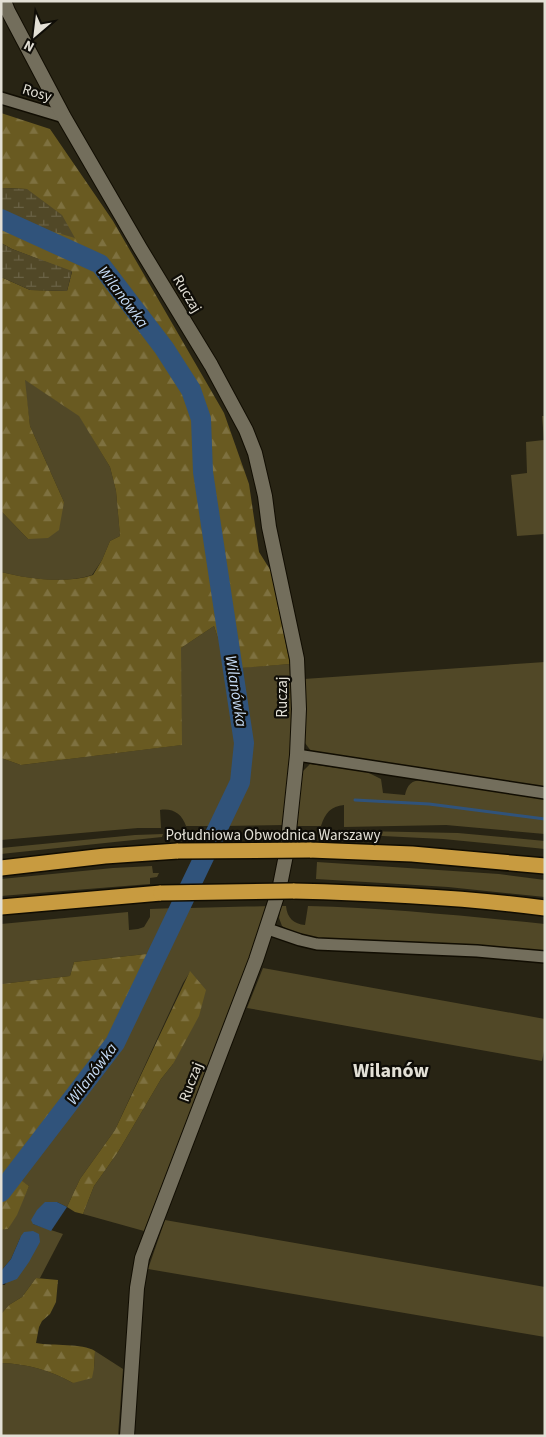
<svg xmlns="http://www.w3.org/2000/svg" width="546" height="1437" font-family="'Source Sans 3',sans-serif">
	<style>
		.green { fill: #514827 }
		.forest { fill: url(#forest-firs) }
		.wetland { fill: url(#wetland-marsh) }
		.water { fill: #30537b }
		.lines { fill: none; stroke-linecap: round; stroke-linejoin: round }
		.stream { stroke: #30537b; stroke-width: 3 }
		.river { stroke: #30537b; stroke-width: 20 }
		.minor-casing { stroke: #110d02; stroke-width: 14 }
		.tertiary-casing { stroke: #110d02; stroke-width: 16 }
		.motorway-casing { stroke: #110d02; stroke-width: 18 }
		.minor { stroke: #736e5c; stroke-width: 11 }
		.tertiary { stroke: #736e5c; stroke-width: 14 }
		.motorway { stroke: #c89b40; stroke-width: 15 }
		.motorway-bridge-casing { stroke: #110d02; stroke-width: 18; stroke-linecap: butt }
		.motorway-bridge { stroke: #c89b40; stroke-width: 15 }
		.labels { text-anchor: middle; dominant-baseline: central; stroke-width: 4.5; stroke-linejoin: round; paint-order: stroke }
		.street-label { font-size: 15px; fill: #e3e0d6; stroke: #0f0d07 }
		.water-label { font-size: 16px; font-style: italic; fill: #c6dcf6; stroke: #0f0d07 }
		.district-label { font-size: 20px; font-weight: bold; fill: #e3e0d6; stroke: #0f0d07 }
	</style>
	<defs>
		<pattern id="forest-firs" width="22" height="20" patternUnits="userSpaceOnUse" patternTransform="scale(1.25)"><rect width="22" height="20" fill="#695a21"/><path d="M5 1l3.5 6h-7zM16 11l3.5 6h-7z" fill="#7e7140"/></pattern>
		<pattern id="wetland-marsh" width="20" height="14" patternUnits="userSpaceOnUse" patternTransform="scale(1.25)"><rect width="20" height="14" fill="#514827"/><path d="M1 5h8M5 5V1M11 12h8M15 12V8" fill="none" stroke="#6a6246"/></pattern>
	</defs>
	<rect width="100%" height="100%" fill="#282414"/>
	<!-- green -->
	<g class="green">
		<path d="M24,379L79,415L110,467L116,491L120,536L110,541L102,560L92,575C65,584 29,579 1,572V511L28,539L64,502L30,426Z"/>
		<path d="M542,416H545V534L517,536L511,475L527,473L526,442L544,440Z"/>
		<path d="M214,626L228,669L239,751L236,772L213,826H186C182,814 173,808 160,810L161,828H138L1,840V758L21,765L181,745V648Z"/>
		<path d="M545,662V789L317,753L311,751L305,743L304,679Z"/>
		<path d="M290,664L293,753L285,825L224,826C234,806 245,786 248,764C251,733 242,699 237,668Z"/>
		<path d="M310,764L367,772L381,779L383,793L405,795C407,785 412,780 422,780L545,798V834L446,825L344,827V805C331,806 325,813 321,826H294L301,773Z"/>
		<path d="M360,831L458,833L545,841V849L443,839L342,834Z"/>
		<path d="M163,834L162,837L1,854V848L135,835Z"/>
		<path d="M317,862L499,874L545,880V897L448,887L316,879Z"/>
		<path d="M152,866L153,873H159L157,877L150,878V884L1,896V879L113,868Z"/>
		<path d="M271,906L144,1231L83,1214L94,1186L118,1152L161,1079L173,1064L190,972L183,983L115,1130L80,1179L67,1207L57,1202L33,1224L63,1234L40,1278H36L22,1297L9,1305L1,1314V1285H5L21,1236L11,1259L1,1271V1230L8,1229L29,1186L18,1179L134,1021L163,953L189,908Z"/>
		<path d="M281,906H286C287,918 294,924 305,925L308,906C387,908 466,916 545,924V952C496,947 448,944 399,942C361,941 316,947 282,926L279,918Z"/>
		<path d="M176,908L155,953L74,962L70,976L1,984V924L128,912L129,930L138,929L144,927L150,917V909Z"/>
		<path d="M263,968L545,1019V1046L542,1061L247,1008Z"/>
		<path d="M165,1220L545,1287V1337L148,1269Z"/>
		<path d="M95,1351L123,1369L118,1436H1V1363C27,1364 50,1370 73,1383L94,1368Z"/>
	</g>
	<!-- forest -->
	<g class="forest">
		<path d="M1,113L50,129L113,221L224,413L249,484L259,552L271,571L290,664L228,669L214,626L181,648L182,745L21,765L1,758V572C29,579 66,584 93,575L102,560L110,541L120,536L116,491L110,467L79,416L25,380L30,426L64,502L59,530L48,538L28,539L1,511V277L30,290L67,291L72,272L12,249L1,243V220L16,221L27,189L1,188Z"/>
		<path d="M155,953H163L134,1021L18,1178L29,1186L17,1215L8,1229L1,1230V984L70,976L74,962Z"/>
		<path d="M190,971L206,990L199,1016L173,1064L161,1079L118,1152L94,1186L83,1214L75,1212L67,1207L80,1179L115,1130Z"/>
		<path d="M36,1278L58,1280L56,1302L50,1314L42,1321L39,1327L36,1343C53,1346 82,1343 95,1351L94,1368L92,1378L73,1383C50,1370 27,1364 1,1363V1314L9,1305L22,1297Z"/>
	</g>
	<!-- wetland -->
	<g class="wetland">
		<path d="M1,188L27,189L62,215L75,238L16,221L1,220Z"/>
		<path d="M1,243L12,249L72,271L67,291L30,290L1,277Z"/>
	</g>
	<!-- water -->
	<g class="water">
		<path d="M45,1202H57L67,1207L51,1231L33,1224L31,1220L37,1210Z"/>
		<path d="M33,1231L39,1234L40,1242L29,1262L17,1279L1,1285V1271L11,1259L21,1236L24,1232Z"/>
	</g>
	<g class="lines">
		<!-- stream -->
		<path class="stream" d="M355,800L429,804L545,819"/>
		<!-- river -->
		<path class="river" d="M1,219L100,264L164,348L191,390L201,419L203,472L244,743L240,782L115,1043L1,1192"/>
		<!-- minor casing -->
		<g class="minor-casing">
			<g id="minor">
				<path d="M1,98L64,117"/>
				<path d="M297,755L545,793"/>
				<path d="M268,929L300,940L317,944L477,951L545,957"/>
			</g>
		</g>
		<!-- tertiary casing -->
		<g class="tertiary-casing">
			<path id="tertiary" d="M4,1L8,11L64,117L140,248L211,365L246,430L255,453L265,496L269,527L297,659L299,709L297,755L287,850L279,890L256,960L142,1258L137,1288L127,1436"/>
		</g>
		<!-- motorway casing -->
		<g class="motorway-casing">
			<g id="motorway">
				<path d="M310,850L412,854L545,866"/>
				<path d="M1,868L105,856L178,851"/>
				<path d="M293,891C377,893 461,897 545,908"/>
				<path d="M1,907L161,893"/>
			</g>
		</g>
		<!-- minor -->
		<use href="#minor" class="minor"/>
		<!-- tertiary -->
		<use href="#tertiary" class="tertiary"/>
		<!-- motorway -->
		<use href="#motorway" class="motorway"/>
		<!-- motorway-bridge casing -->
		<g class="motorway-bridge-casing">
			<g id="motorway-bridge">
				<path d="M178,851L310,850"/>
				<path d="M161,893L293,891"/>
			</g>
		</g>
		<!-- motorway-bridge -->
		<use href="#motorway-bridge" class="motorway-bridge"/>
	</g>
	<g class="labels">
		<!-- street labels -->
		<g class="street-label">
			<text transform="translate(37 93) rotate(17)">Rosy</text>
			<text transform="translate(187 294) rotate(59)">Ruczaj</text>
			<text transform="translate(282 697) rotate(-90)">Ruczaj</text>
			<text x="273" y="835">Południowa Obwodnica Warszawy</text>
			<text transform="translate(191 1082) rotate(-69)">Ruczaj</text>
		</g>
		<!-- water labels -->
		<g class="water-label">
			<text transform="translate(123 297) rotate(53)">Wilanówka</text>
			<text transform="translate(236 691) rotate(81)">Wilanówka</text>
			<text transform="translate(92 1074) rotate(-53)">Wilanówka</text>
		</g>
		<!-- district labels -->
		<g class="district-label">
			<text x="391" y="1071">Wilanów</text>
		</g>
	</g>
	<!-- border -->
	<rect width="546" height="1437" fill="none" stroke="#e3e0d6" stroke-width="5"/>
	<!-- north arrow -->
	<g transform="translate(35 35) rotate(208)" stroke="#0f0d07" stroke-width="4" paint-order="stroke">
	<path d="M0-4L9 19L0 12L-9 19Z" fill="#e3e0d6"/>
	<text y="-8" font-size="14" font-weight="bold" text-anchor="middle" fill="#e3e0d6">N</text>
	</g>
</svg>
